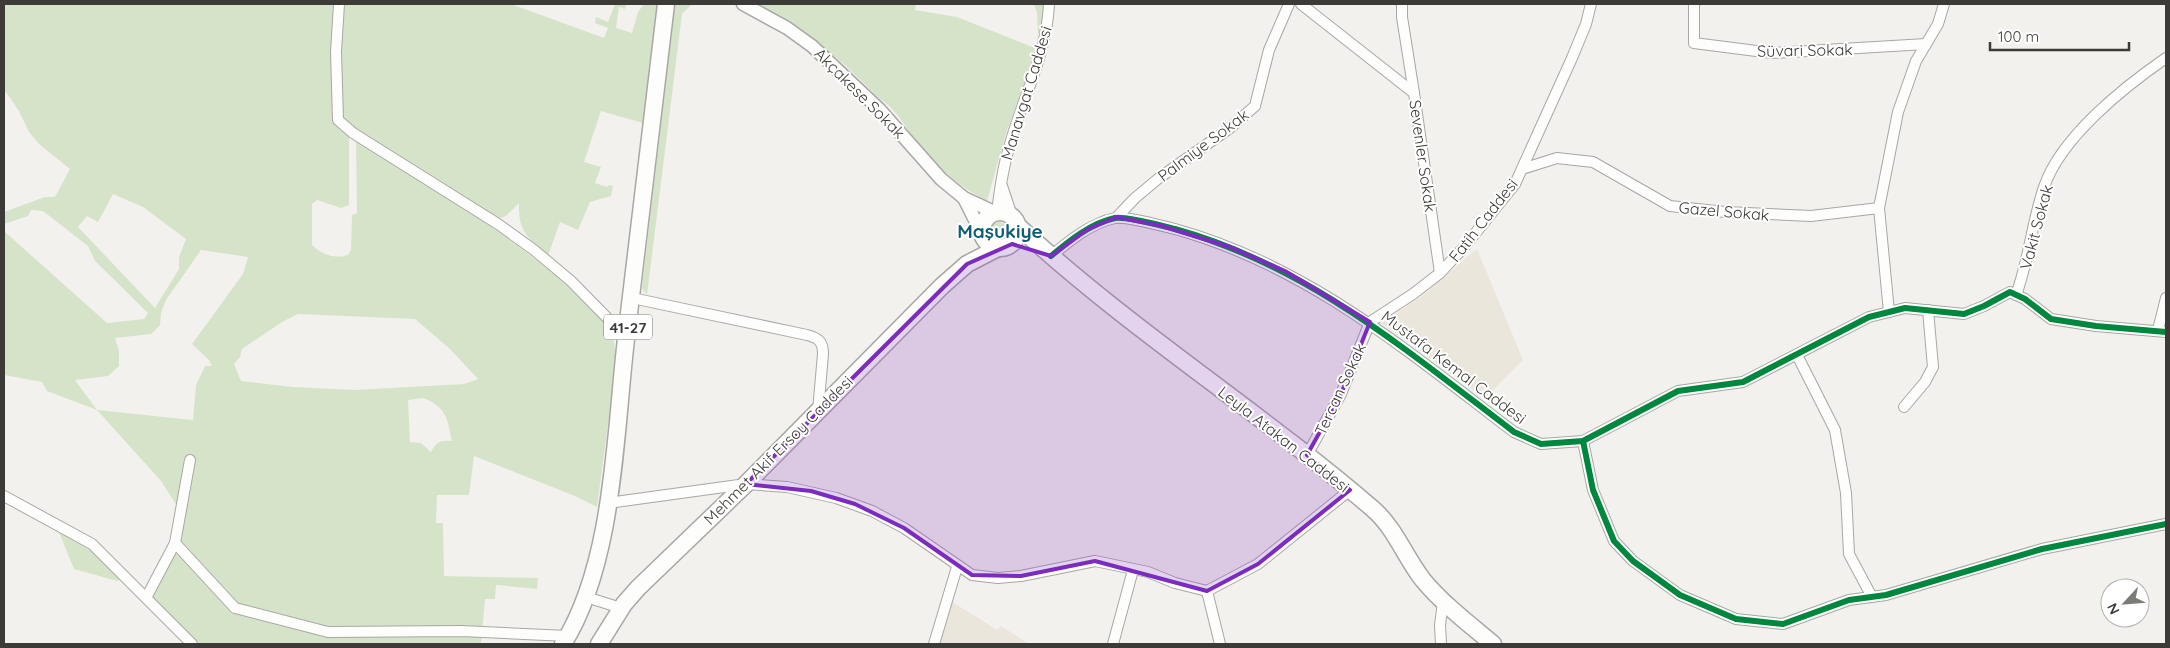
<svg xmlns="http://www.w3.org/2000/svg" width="2170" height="648" font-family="Quicksand,sans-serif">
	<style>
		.built { fill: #eae6dc }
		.green { fill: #d5e4c9; fill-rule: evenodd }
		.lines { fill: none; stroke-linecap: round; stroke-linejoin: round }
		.minor-casing { stroke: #a9a7a4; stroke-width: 12 }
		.tertiary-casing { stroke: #a9a7a4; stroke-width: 15 }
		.primary-casing { stroke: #a9a7a4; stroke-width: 19 }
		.minor { stroke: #fdfdfc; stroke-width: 10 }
		.tertiary { stroke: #fdfdfc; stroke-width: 12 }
		.primary { stroke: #fdfdfc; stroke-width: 16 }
		.cycleway-casing { stroke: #fff; stroke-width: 9 }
		.cycleway { stroke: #00873e; stroke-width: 6 }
		.marked { fill: #7b2cbf; fill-opacity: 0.2; stroke: #7b2cbf; stroke-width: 4; stroke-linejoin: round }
		.labels { text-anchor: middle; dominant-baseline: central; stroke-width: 4; stroke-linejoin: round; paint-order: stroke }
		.shield { fill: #fff; stroke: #767673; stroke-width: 1 }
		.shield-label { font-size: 15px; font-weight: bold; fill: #3c3b37 }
		.street-label { font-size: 16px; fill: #3c3b37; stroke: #fff }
		.quarter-label { font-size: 19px; font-weight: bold; fill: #0e5e76; stroke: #fff }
	</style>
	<rect width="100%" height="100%" fill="#f3f1ed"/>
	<!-- built -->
	<g class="built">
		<path d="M1477,249L1523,360L1485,398L1381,323L1421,297Z"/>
		<path d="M951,601L997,630L1001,626L1029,644H938Z"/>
	</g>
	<!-- green -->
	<g class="green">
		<path d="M4,4H334L332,34L333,119L349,136V205L341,208L317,200L312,204V245C322,255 334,259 348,255L351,250L352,215L357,213L356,140C426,185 500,227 563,282C580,297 598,311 610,331C616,341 615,353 616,364L597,507L575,496L474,456L469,495H437L436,523H443L444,576L538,578L537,589L496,585L495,599H485L481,644H192L146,598L175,543L181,512L161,481L97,410L47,391L42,382L4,375V231L107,323L144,319L148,313L95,261L88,246L43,211L31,210L28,216L4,224V212L45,197H55L70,169L39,144L29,132L19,111L6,92H4ZM113,194L143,207L186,239L179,257V269L155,308L78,227L87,216L98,222ZM201,250L248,257L243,274L192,344L209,360L212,366H205L196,385L193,420L97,410L75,380L108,376L119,366V351L115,338L151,334L160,325L161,313L166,300ZM298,314L415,319L450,349L478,379L464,384L354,390L293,387L241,381L234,364L240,357L242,349L282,322ZM423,398C447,407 447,419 452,441C441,440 436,442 431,452L421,443L410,442L408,400Z"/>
		<path d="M343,4H511L604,38L608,28L595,23L596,17L608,22L615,4L626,5L625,9L619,7L616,28L632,33L638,12L644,4H660L643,123L601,111L584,162L601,167L595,183L607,187L609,185L613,186L611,196L590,202L578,230L560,222L548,256C528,238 518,232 519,203L506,216L498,219L349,125L341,117L340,34Z"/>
		<path d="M675,4H692L682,14L647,295L642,288Z"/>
		<path d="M755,4H916L915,10L957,17L1035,48L1028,74L1007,130L987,201C960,187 940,170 920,147C907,131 898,110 880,99L846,66L801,29Z"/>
		<path d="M1034,4H1045L1041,34L1038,33L1037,13Z"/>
		<circle cx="999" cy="231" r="9"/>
		<path d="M59,532L97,554L123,578L117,581L74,569Z"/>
	</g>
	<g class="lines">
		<!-- minor casing -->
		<g class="minor-casing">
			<g id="minor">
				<path d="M339,4L336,52L338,120L353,133L498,224L534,250L571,281L626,337"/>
				<path d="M1301,4L1414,93L1440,273"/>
				<path d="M1402,4V17L1414,93"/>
				<path d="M1694,4V43L1772,53L1926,44"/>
				<path d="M1522,169L1557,158L1593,162L1670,206L1725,212L1811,216L1879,208"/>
				<path d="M1002,186L1012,216"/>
				<path d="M997,212C1000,189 1003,166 1010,144C1023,97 1047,53 1049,4"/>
				<path d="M1117,217L1135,198L1159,178L1230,128L1255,106L1269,50L1289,4"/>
				<path d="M1051,256C1069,241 1091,223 1115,218C1127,216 1162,226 1175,229C1308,266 1406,350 1514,432L1541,444L1583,441L1678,391L1743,382L1869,317L1905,308L1964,314L1984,306L2010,292L2025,299L2051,319L2096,326L2166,332"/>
				<path d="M2016,295C2029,260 2032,222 2044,187C2061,137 2124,87 2166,58"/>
				<path d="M632,298L807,335C819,338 823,342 823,354L818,411"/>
				<path d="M1889,312L1879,208L1898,112L1916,61L1938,24L1944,4"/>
				<path d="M2158,330L2166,298"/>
				<path d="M1797,355L1835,430L1846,493L1849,554L1872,597"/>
				<path d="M1904,407L1925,382L1933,367L1928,310"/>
				<path d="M1583,441L1593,490L1614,541L1633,561L1680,595L1736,619L1783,624L1849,600L1886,595L2042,549L2166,524"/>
				<path d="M1307,455L1341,394L1370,322L1413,294L1440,273L1465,246L1515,184L1572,58L1586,24L1591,4"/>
				<path d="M4,496L92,544L192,644"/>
				<path d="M608,503L746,484L787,487L836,498L872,511L904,528L972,575L998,578L1021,576L1095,561L1148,572L1175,583L1207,591"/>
				<path d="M175,543L190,460"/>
				<path d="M1207,591L1258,564L1350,490"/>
				<path d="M1207,591L1220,644"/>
				<path d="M586,597L621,608"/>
				<path d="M146,598L175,543L235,608L328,632L461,631L568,636"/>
				<path d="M934,644L957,567"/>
				<path d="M1113,644L1133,570"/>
				<path d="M1441,644L1440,625L1443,602"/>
			</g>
		</g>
		<!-- tertiary casing -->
		<g class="tertiary-casing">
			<g id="tertiary">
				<path d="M743,4L787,28L812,46L879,109L941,179L964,198L994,212"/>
				<path d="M964,198L981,232"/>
			</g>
		</g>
		<!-- primary casing -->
		<g class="primary-casing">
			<g id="primary">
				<circle cx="1000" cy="230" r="18"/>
				<path d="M1018,226C1129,329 1258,410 1373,509C1395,528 1405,557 1423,580C1443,604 1469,624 1493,644"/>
				<path d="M563,644C614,563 615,433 626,339C639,227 653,115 666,4"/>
				<path d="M599,644L624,604L638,588L746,484L942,286L967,264L998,248"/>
			</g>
		</g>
		<!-- minor -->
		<use href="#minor" class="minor"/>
		<!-- tertiary -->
		<use href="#tertiary" class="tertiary"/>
		<!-- primary -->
		<use href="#primary" class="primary"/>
		<!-- cycleway casing -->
		<g class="cycleway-casing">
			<g id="cycleway">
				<path d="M1051,256C1069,241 1091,223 1115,218C1127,216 1162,226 1175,229C1308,266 1406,350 1514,432L1541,444L1583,441L1678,391L1743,382L1869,317L1905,308L1964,314L1984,306L2010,292L2025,299L2051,319L2096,326L2166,332"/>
				<path d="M1583,441L1593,490L1614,541L1633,561L1680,595L1736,619L1783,624L1849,600L1886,595L2042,549L2166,524"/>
			</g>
		</g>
		<!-- cycleway -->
		<use href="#cycleway" class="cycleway"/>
	</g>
	<!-- marked area -->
	<path class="marked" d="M1117,217L1162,226L1230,247L1285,271L1370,322L1341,394L1307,455L1350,490L1258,564L1207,591L1095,561L1021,576L972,575L904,528L855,504L811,491L746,484L967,264L1012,244L1051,256L1088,229Z"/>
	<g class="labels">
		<!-- shield labels -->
		<rect class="shield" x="604" y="314.5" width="48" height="25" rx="4"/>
		<g class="shield-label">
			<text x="628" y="327">41-27</text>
		</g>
		<!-- street labels -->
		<g class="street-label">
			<text transform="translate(1805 50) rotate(-1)">Süvari Sokak</text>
			<text transform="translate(860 93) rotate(45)">Akçakese Sokak</text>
			<text transform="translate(1026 93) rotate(-73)">Manavgat Caddesi</text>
			<text transform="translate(1203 145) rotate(-37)">Palmiye Sokak</text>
			<text transform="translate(1423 156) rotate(82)">Sevenler Sokak</text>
			<text transform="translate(1724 211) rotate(5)">Gazel Sokak</text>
			<text transform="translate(1483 220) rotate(-52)">Fatih Caddesi</text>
			<text transform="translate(2036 227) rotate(-75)">Vakit Sokak</text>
			<text transform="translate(1454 367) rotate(37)">Mustafa Kemal Caddesi</text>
			<text transform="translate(1340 389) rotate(-65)">Tercan Sokak</text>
			<text transform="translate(1284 439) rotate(38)">Leyla Atakan Caddesi</text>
			<text transform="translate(778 450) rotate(-45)">Mehmet Akif Ersoy Caddesi</text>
		</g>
		<!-- quarter labels -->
		<g class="quarter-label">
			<text x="1000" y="231">Maşukiye</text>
		</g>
	</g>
	<!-- border -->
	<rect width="2170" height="648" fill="none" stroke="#3c3b37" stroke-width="10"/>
	<!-- north arrow -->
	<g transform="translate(2125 603) rotate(244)"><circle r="24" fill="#ffffff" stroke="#b1b1af"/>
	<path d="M0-4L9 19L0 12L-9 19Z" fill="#7c7b77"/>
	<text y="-8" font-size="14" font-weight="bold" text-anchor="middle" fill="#3c3b37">N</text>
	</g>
	<!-- scale -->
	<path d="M1990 42v8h139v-8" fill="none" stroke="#3c3b37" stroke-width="2.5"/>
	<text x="1998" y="42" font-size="15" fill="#3c3b37" stroke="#ffffff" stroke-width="4" paint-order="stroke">100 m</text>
</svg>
